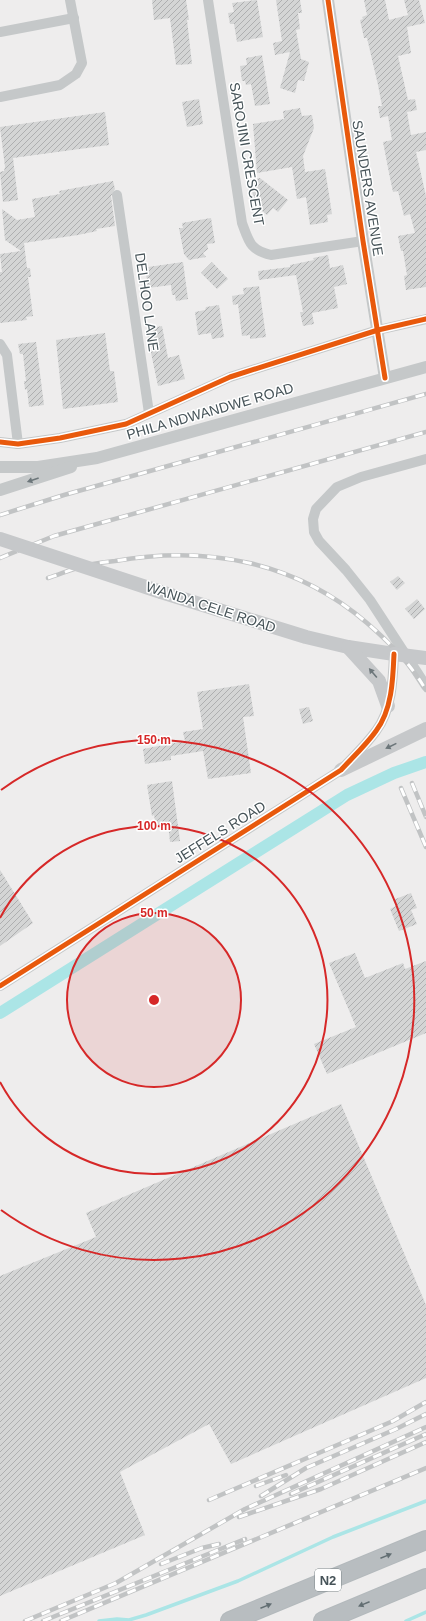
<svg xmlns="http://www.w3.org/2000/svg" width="426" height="1621" font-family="Arial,sans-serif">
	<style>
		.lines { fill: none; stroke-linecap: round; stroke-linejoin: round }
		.stream { stroke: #abe5e6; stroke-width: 3.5 }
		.canal { stroke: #abe5e6; stroke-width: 12 }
		.building { fill: url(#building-hatch) }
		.motorway-casing { stroke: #b3b9bc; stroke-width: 20 }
		.minor { stroke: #c5c8c9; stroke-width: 10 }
		.tertiary { stroke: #c5c8c9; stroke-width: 12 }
		.secondary { stroke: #c6c8ca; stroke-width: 14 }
		.motorway { stroke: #b8bdc0; stroke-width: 18 }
		.rail-casing { stroke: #c1c3c4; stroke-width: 4.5 }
		.rail { stroke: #fff; stroke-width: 3; stroke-dasharray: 9; stroke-linecap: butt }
		.secondary-bridge { stroke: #c6c8ca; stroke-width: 14 }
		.cycleway-casing { stroke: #fff; stroke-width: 8 }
		.cycleway { stroke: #e8590c; stroke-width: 5 }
		.oneway { fill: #6c767a }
		.oneway2 { fill: #626e72 }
		.ring { fill: none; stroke: #d62828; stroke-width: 2 }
		.labels { text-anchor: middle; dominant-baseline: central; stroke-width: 3; stroke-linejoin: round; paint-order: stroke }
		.shield { fill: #fff; stroke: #7e878a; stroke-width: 1 }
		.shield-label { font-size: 13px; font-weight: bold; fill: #465358 }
		.street-label { font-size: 14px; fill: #465358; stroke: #fff }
		.centre { fill: #d62828; stroke: #fff; stroke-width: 2 }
		.ring-label { font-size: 12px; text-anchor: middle; font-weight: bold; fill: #d62828; stroke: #fff; stroke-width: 3; stroke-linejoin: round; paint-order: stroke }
	</style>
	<defs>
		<pattern id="building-hatch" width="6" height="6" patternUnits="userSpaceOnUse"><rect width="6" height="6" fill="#d4d5d5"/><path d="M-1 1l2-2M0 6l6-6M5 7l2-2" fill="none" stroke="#aeafb0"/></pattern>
	</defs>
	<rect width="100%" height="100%" fill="#eeeded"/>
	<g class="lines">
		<!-- stream -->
		<g class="stream">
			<path d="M99,1621L117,1619L129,1620L146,1615L238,1581L333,1537L426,1501"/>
			<path d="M406,1621L426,1612"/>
		</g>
		<!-- canal -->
		<path class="canal" d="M0,1013L347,795L394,773L426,762"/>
	</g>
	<!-- building -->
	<g class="building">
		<path d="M152,0H186L189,20H187L192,64L176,65L170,18L154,20Z"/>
		<path d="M257,0L263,37L237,42L234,24H230L228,13L234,12L232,3Z"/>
		<path d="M276,0H300L302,13H298L300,29L296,30L301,59L309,62L304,81L298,80L295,93L280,88L290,52L275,55L273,43L282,41Z"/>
		<path d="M364,0H385L389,20L408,15L404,0H419L425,23L407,27L411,53L398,56L408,100L415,99L417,110L407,112L411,135L426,132V150L416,152L426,196V287L406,290L404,276L407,275L403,251H401L398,236L415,233L410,214L404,216L398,191L393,192L389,173L383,142L392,140L388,116L380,118L378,106H382L378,85L367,38H364L360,20L363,19L362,17L367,15Z"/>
		<path d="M262,55L270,104L255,106L251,84L246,85L245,81H242L240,66L247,65L246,58Z"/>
		<path d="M199,99L203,124L187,127L182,102Z"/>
		<path d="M300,108L302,116L312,115L314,128L303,156L305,172L325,169L332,214L327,215L328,222L310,225L306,197L297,199L292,167L257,173L253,124L284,119L283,111Z"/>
		<path d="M105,112L109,145L13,158L18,200L3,202L0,172L4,171L5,167L0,127Z"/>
		<path d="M260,178L288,200L278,212L273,208L267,215L255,205L250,180Z"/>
		<path d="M113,181L115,189L111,196L115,226L96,229L97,231L78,235L24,243L27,268H30L31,277H28L33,316L26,317L27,320L0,323V272H2L0,254L21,251L5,240L2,209L17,220L35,217L32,199L60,194L59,191Z"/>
		<path d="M211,218L215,243L207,244L208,249L203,253L206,257L189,260L184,254L179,228H183L182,223Z"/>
		<path d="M328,255L330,268L343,265L347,284L334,287L338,308L312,313L314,324L303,326L300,312H303L296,275L259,280L258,271L290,267V265L314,260L313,258Z"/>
		<path d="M183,262L188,299L176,301L175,295H172L171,285L148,288L146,274L149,273L148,267Z"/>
		<path d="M212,262L228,279L217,289L201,273Z"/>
		<path d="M259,286L266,337L250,339V335L242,336L238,304L233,305L232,296L244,294L243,288Z"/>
		<path d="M219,305L224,337L212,339L211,333L198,335L195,312L205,310L206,307Z"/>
		<path d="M162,326L168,358L179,355L185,379L158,386L146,329Z"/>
		<path d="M105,333L110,371H114L118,402L63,409L56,340Z"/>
		<path d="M36,342L44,405L29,407L27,389L25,390L24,381H26L23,354H20L18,344Z"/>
		<path d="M398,576L405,583L397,590L390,582Z"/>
		<path d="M417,599L425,609L414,619L405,609Z"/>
		<path d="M249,684L254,716L243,717L251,773L208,779L203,751L171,756V760L145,764L143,749L185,741L183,732L203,729L197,692Z"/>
		<path d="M309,707L313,721L303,724L299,709Z"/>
		<path d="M172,781L180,841L170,842L168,824L156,826L154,815L152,816L147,785Z"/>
		<path d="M0,870L33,923L0,946Z"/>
		<path d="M411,893L417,908L411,910L417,924L399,931L390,909L396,906L393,900Z"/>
		<path d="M355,953L365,978L403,963L405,969L426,961V1033L327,1074L314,1044L356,1027L329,963Z"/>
		<path d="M341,1104L426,1305V1378L231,1464L209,1424L120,1472L145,1535L0,1596V1276L96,1237L86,1213Z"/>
	</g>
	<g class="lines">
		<!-- motorway casing -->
		<g class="motorway-casing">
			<g id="motorway">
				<path d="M230,1621L426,1540"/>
				<path d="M323,1621L426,1578"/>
			</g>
		</g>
		<!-- minor -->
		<g class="minor">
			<path d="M208,0L242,223C249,242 250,250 271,255L363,241"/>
			<path d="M0,32L74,18"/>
			<path d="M0,97L60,85L76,74L82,63L70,0"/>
			<path d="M117,195L149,413"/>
			<path d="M0,344L7,355L18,444"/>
			<path d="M0,442L18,444L60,438L126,424L230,377L378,330L426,319"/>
			<path d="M426,459L361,477L337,487L316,509L313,519L314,532L319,541L346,570L370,600L426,686"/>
			<path d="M0,986L341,770C353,757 366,745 376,731C392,710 393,679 394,654"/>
		</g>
		<!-- tertiary -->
		<g class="tertiary">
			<path d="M328,0L363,241L385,378"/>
			<path d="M0,467H38L97,458L426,367"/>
			<path d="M0,490L71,467"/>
		</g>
		<!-- secondary -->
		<g class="secondary">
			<path d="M161,592L306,637L348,647L394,654"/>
			<path d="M348,647L379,681L388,706"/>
			<path d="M341,770L426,729"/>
		</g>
		<!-- motorway -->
		<use href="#motorway" class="motorway"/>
		<!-- rail casing -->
		<g class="rail-casing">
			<g id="rail">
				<path d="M0,515L64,495L426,394"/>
				<path d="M0,558L54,536L426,432"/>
				<path d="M48,578C61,574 74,568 88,565C97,563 106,562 115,561C206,545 295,561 367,623C390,643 410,663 426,690"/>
				<path d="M412,783L426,817"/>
				<path d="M401,788L426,847"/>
				<path d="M256,1486L286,1475"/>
				<path d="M291,1494L426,1434"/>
				<path d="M261,1496L306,1468L396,1429L426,1414"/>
				<path d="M209,1500L349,1440L393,1421L426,1402"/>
				<path d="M239,1517L321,1489L426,1442"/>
				<path d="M161,1564L202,1548L219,1544"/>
				<path d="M25,1621L116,1583L245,1509L426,1427"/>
				<path d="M43,1621L245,1539"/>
				<path d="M61,1621L426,1468"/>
			</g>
		</g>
		<!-- rail -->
		<use href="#rail" class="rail"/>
		<!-- secondary-bridge -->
		<g class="secondary-bridge">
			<path d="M0,539L161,592"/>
			<path d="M394,654L426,658"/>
		</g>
		<!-- cycleway casing -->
		<g class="cycleway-casing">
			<g id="cycleway">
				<path d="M328,0L363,241L385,378"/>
				<path d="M0,442L18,444L60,438L126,424L230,377L378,330L426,319"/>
				<path d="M0,986L341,770C353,757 366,745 376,731C392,710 393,679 394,654"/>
			</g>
		</g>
		<!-- cycleway -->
		<use href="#cycleway" class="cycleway"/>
	</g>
	<!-- one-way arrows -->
	<defs><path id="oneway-solid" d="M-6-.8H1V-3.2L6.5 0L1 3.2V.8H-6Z"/></defs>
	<g class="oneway">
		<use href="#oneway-solid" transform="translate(33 480) rotate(161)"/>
		<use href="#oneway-solid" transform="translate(373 673) rotate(-130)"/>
		<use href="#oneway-solid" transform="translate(391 746) rotate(154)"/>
	</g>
	<g class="oneway2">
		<use href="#oneway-solid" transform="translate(386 1556) rotate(-22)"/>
		<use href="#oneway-solid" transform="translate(364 1604) rotate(158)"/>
		<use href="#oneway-solid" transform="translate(266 1606) rotate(-22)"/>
	</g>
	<!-- distance rings -->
	<circle cx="154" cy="1000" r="87" fill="#d62828" fill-opacity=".12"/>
	<g class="ring">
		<circle cx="154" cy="1000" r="87"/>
		<path d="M0 918A174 174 0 1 1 0 1082"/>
		<path d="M1 790A260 260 0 1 1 1 1210"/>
	</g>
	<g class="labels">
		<!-- shield labels -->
		<rect class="shield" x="315" y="1569" width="26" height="22" rx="3"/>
		<g class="shield-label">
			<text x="328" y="1580">N2</text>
		</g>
		<!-- street labels -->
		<g class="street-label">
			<text transform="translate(247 154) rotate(80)">SAROJINI CRESCENT</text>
			<text transform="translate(368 188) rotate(81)">SAUNDERS AVENUE</text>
			<text transform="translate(147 302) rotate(82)">DELHOO LANE</text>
			<text transform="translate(210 411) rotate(-16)">PHILA NDWANDWE ROAD</text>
			<text transform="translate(211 607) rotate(18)">WANDA CELE ROAD</text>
			<text transform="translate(220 832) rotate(-32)">JEFFELS ROAD</text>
		</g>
	</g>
	<circle cx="154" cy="1000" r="6" class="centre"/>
	<g class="ring-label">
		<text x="154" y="744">150 m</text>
		<text x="154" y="830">100 m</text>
		<text x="154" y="917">50 m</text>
	</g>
</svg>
